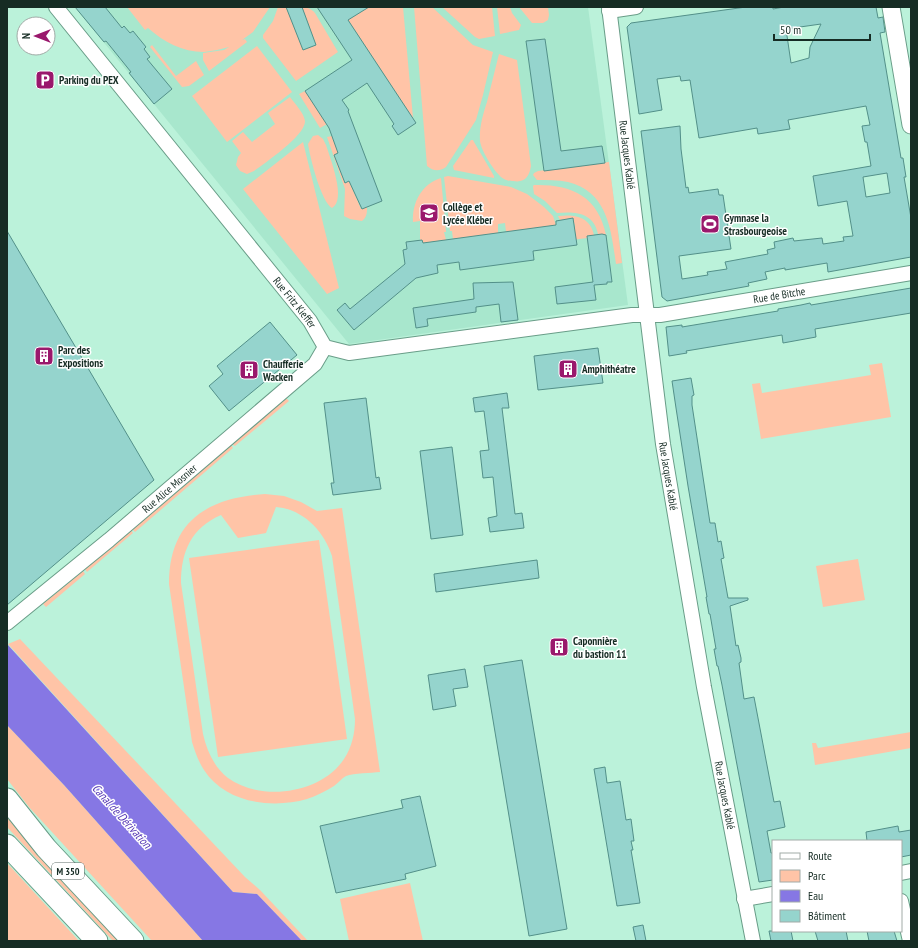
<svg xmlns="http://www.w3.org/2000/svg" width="918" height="948" font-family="'PT Sans Narrow',sans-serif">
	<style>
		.built { fill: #a8e7cd }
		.green { fill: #ffc4a7; fill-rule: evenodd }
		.water { fill: #8677e4 }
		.building { fill: #95d4cd; stroke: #539089; fill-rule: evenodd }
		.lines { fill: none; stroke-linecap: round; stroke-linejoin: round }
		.minor-casing { stroke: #699d88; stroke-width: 16 }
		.tertiary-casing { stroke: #699d88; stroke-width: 19 }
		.primary-casing { stroke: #699d88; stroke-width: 23 }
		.minor { stroke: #fff; stroke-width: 14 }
		.tertiary { stroke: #fff; stroke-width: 17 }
		.primary { stroke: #fff; stroke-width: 21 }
		.labels { text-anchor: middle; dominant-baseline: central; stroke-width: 3; stroke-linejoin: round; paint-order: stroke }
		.shield { fill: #fff; stroke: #5c6b66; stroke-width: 1 }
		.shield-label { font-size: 10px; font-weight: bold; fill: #162c24 }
		.poi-label { font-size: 11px; font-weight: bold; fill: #162c24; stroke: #fff; text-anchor: start }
		.street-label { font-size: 11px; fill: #162c24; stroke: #fff }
		.water-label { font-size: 12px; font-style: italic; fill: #5334b3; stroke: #fff }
	</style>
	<rect width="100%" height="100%" fill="#bbf2da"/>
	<!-- built -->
	<path class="built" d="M75,7H588L628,305L349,344Z"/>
	<!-- green -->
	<g class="green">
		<path d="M127,7H270L253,32L242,40L245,39L247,42L209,71L203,60V53L224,50L229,47C221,49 213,51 204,52C182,52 164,42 148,28L145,30Z"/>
		<path d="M278,7H286L303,50L316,45L302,7C306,7 312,9 315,13L338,52L296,81L263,38V35L273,21Z"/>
		<path d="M369,7H403L413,118L348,20Z"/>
		<path d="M414,7H432L473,45L493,52L483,95L476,120L446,167C439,172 433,171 427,166Z"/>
		<path d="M442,7H492L495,36L479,39L475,37Z"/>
		<path d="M497,7H510L512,13L521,25L519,30L500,34Z"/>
		<path d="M519,7H548L549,15L548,20L543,23H532Z"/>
		<path d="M152,45L176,76L196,61L204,75L189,86L182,87L150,47Z"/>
		<path d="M257,46L292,92L227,142L192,96Z"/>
		<path d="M499,54L517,60L531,166C529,177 525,183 513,181C511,181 507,181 504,179C496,175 481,151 480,141C479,128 483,114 487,102C491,86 495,70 499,54Z"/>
		<path d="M305,91L327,124L320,128L299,94Z"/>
		<path d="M290,97C295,104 304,113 305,121C306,135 265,163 254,171L247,174L240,171L236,165L238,157L241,153L232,141L243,132L252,142L275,124L268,113Z"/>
		<path d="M318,135L323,139L326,145C330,158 347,200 332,208C321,202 310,157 308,144L313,136Z"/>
		<path d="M332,136L338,153L334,155L345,183L349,181L361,209L367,207C367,213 367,217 362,221L350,219L344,216L345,189L327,137Z"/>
		<path d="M471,140H473L474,142L494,176V178L454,170L453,166Z"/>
		<path d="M303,142L339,288L327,294L243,189Z"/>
		<path d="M609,162L622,263L616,264C611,230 608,192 568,182C558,180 547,180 537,180L533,175L534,173L538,171Z"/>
		<path d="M448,176L511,187L527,194L544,207L553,216L556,225L506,232L505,223L498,224V233L453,239L452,231H450L444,177Z"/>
		<path d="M441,178L446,232H444L446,240L423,243L422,240H420V221L413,222C412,202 422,184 441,178Z"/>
		<path d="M534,185C571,184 598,196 606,235L598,234C594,213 576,211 557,213L545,201L534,194L533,186Z"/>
		<path d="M558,216C574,214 590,216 594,235L587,238L572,240L571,227H575L573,218L560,220Z"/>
		<path d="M882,363L891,417L761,439L752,384L760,383L762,393L871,375L869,365Z"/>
		<path d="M286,398L289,401L235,446L232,444Z"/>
		<path d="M231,445L233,448L135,532L132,529Z"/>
		<path d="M265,494L284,496L301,502L317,511L342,508L380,772C371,773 354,773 346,776C342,778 338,783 334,786C326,791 316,796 307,799C272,809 225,803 204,770C198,761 195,751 192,742L169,584C169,522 206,498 265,494ZM276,507C303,509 324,531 332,556L355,719C355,733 352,747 344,759C321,794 261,802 228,778C214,767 207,751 203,734L181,583C181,552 191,528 221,515L238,538L266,533Z"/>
		<path d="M131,530L133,533L87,572L85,569Z"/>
		<path d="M319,540L347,739L218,757L189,558Z"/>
		<path d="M858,559L865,600L823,607L816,566Z"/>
		<path d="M83,571L85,574L46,607L43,604Z"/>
		<path d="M20,639L245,877L260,890L308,941H302L257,894L233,892L8,644Z"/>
		<path d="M7,725L64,785L203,941H152L29,807L7,779Z"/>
		<path d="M911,732V748L815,765L812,743H816L818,748Z"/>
		<path d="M7,813L123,941H113L7,827Z"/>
		<path d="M7,863L79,941H7Z"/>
		<path d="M410,883L423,941H349L340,899Z"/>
	</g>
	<!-- water -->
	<path class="water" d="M7,644L233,892L257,894L302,941H203L64,785L7,725Z"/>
	<!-- building -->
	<g class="building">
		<path d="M75,7H105L122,28L124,26L130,33L133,31L146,47L144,49L150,57L147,59L172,89L154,104L129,73L131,72L106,41L104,42Z"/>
		<path d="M286,7H302L316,45L303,50Z"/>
		<path d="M317,7H369L348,20L416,123L398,135L392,126L394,124L367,83L342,100L349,110L348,111L382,201L362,209L349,181L345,183L334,155L338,153L329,128L305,91L352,60Z"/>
		<path d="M746,7H773V9L784,7H876L878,18L883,17L885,32L880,33L901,158H903L906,177H904L911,218V257L828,272L827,263L785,270V268L765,272L767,279L748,283L749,286L667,301L662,297L641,131L680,126L681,149L686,188L688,187L689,193L718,189L719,195H723L731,249L679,256L682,279L708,275L707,272L727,269L725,262L768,254L767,250L775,248L774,242L793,238L794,241L822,238L823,244L844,241L843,237L853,236L847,201L818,206L813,176L871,166L867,142H865L862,126L870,125L866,106L788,120L790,129L758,134L757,128L699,138L690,80L681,81L680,76L657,79L662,110L639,114L627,27L631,23ZM821,24L810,47L809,58L791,63L786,29ZM887,173L890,193L866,197L863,177Z"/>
		<path d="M545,39L561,151L602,146L605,163L544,171L526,41Z"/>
		<path d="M573,218L577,245L533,251L534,260L460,270L459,262L437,265L438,273L416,278L354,330L337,310L345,303L350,309L405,264L403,250L407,249L406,242L422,240L423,243L556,225V221Z"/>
		<path d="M7,231L154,480L7,605Z"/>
		<path d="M602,234L606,235L612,282H607V284L594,285L596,300L557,304L555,287L593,282L587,236Z"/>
		<path d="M513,282L518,320L501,322L499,304L476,307V312L427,319L428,326L416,328L413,308L474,299L473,283Z"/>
		<path d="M911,288V313L815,329L816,337L783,343L782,335L686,351L687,353L669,356L666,327L682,325V327L778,311V309L801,305L810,303L811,305Z"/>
		<path d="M270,322L297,355L229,411L209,386L223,374L217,366Z"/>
		<path d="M598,348L603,383L538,390L534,356Z"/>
		<path d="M691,378L694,395L692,396V405L710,523H715L718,542L721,541L724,558L721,559L728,598H748V600L730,606L736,646L738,645L741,658V662L739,663L744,699L754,697L774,802L780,801L785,827L767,831L771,853H773V880L759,882L722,685L718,666H717L714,649H716L710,614H709L706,597H707L688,486L676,408L672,381Z"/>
		<path d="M507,393L509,408H502L515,514L522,513L524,528L490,532L488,518L497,516L493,477L483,478L480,451L489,450L484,411L475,412L473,398Z"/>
		<path d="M366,398L376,478L379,477L381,489L333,495L331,483H334L324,403Z"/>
		<path d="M452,447L463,535L431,539L420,451Z"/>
		<path d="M537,560L539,578L436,592L434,574Z"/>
		<path d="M566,640L568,651L557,653L553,651L551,648L554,643Z"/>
		<path d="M522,660L567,929L529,936L484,666Z"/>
		<path d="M465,669L468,687L453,689L456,706L433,710L428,675Z"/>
		<path d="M605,767L607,783L620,781L626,820L631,819L634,841H631L633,850H631L640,903L617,906L594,769Z"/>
		<path d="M420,796L436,866L405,874L406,879L336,893L320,826L403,808L401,800Z"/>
		<path d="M898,826L899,832L911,830V855L901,857V841H867L866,832Z"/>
		<path d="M643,925L646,941H636L633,927Z"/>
		<path d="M769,931H791L793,941H771Z"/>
		<path d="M815,931H846L848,941H818Z"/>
		<path d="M867,931H894L897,941H869Z"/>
	</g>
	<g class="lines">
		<!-- minor casing -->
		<g class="minor-casing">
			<g id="minor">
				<path id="s1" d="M56,7L310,321L325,347L349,353L632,315H660L911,273"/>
				<path id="s2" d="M609,7L663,444L704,687L753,941"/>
				<path d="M609,11L636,7"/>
				<path id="s3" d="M7,623L109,540L315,364L325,347"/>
				<path d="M901,873L911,871"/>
				<path d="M744,899L773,894"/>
				<path d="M901,901L910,941"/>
			</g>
		</g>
		<!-- tertiary casing -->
		<g class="tertiary-casing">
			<path id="tertiary" d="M891,7L911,125"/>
		</g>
		<!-- primary casing -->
		<g class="primary-casing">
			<g id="primary">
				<path d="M7,799L46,848L133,941"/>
				<path d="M7,845L97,941"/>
			</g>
		</g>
		<!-- minor -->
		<use href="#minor" class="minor"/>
		<!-- tertiary -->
		<use href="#tertiary" class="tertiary"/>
		<!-- primary -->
		<use href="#primary" class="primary"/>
	</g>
	<!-- icons -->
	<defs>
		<g id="parking-square" transform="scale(1)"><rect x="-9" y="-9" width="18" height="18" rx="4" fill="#9a186c" stroke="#fff"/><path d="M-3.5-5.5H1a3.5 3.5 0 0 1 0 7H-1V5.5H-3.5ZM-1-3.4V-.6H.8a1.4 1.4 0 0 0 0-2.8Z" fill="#fff"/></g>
		<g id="school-square" transform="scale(1)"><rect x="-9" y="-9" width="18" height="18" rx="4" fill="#9a186c" stroke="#fff"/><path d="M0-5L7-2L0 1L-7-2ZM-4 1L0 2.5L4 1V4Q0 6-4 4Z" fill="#fff"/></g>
		<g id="stadium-square" transform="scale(1)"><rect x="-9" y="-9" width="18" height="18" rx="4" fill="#9a186c" stroke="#fff"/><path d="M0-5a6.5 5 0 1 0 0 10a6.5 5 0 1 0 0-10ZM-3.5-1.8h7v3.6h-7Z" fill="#fff"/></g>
		<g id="building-square" transform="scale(1)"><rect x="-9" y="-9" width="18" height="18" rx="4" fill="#9a186c" stroke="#fff"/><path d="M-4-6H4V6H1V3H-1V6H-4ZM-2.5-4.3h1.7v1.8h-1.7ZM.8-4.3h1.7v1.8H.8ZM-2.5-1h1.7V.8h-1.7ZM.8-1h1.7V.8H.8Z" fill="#fff"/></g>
	</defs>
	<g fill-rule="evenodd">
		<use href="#parking-square" x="45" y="80"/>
		<use href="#school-square" x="429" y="213"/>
		<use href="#stadium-square" x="710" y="224"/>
		<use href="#building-square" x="44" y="356"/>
		<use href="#building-square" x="568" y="369"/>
		<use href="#building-square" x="249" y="370"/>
		<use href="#building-square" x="559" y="647"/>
	</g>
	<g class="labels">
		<!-- shield labels -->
		<rect class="shield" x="52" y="863" width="32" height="16" rx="3"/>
		<g class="shield-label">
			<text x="68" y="871">M 350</text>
		</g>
		<!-- poi labels -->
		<g class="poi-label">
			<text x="59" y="80">Parking du PEX</text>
			<text x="443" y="207">Collège et<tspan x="443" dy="13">Lycée Kléber</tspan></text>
			<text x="724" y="218">Gymnase la<tspan x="724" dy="13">Strasbourgeoise</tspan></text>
			<text x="58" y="350">Parc des<tspan x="58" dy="13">Expositions</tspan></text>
			<text x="263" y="364">Chaufferie<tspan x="263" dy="13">Wacken</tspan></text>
			<text x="582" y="369">Amphithéatre</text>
			<text x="573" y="641">Caponnière<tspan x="573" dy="13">du bastion 11</tspan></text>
		</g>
		<!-- street labels -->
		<g class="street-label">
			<text stroke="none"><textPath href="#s2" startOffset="149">Rue Jacques Kablé</textPath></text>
			<text stroke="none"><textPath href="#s1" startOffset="893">Rue de Bitche</textPath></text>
			<text stroke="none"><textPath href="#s1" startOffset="380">Rue Fritz Kieffer</textPath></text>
			<text stroke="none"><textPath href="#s2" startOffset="473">Rue Jacques Kablé</textPath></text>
			<text stroke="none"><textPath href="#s3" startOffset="211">Rue Alice Mosnier</textPath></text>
			<text stroke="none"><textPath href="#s2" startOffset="797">Rue Jacques Kablé</textPath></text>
		</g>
		<!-- water labels -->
		<g class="water-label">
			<text transform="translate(122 816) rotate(48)">Canal de Dérivation</text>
		</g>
	</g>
	<!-- border -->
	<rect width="918" height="948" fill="none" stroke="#162c24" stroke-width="16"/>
	<!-- legend -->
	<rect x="772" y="840" width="130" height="92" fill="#ffffff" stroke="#a2aba7"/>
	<rect x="780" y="853" width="20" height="6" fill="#ffffff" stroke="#a2aba7"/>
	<text x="808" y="860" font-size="12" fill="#162c24">Route</text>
	<rect x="780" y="870" width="20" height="12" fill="#ffc4a7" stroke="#a2aba7"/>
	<text x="808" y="880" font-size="12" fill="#162c24">Parc</text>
	<rect x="780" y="890" width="20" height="12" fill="#8677e4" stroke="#a2aba7"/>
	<text x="808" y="900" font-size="12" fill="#162c24">Eau</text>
	<rect x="780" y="910" width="20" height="12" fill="#95d4cd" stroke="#a2aba7"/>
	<text x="808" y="920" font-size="12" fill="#162c24">Bâtiment</text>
	<!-- north arrow -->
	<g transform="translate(36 36) rotate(270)"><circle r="19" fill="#ffffff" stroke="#a2aba7"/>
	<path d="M0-3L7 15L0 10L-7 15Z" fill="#9a186c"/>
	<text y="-6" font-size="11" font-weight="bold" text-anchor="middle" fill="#162c24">N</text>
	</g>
	<!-- scale -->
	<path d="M774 34v6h96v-6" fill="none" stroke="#162c24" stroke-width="2"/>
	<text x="780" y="34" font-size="12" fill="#162c24" stroke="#ffffff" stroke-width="3" paint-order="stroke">50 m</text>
</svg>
